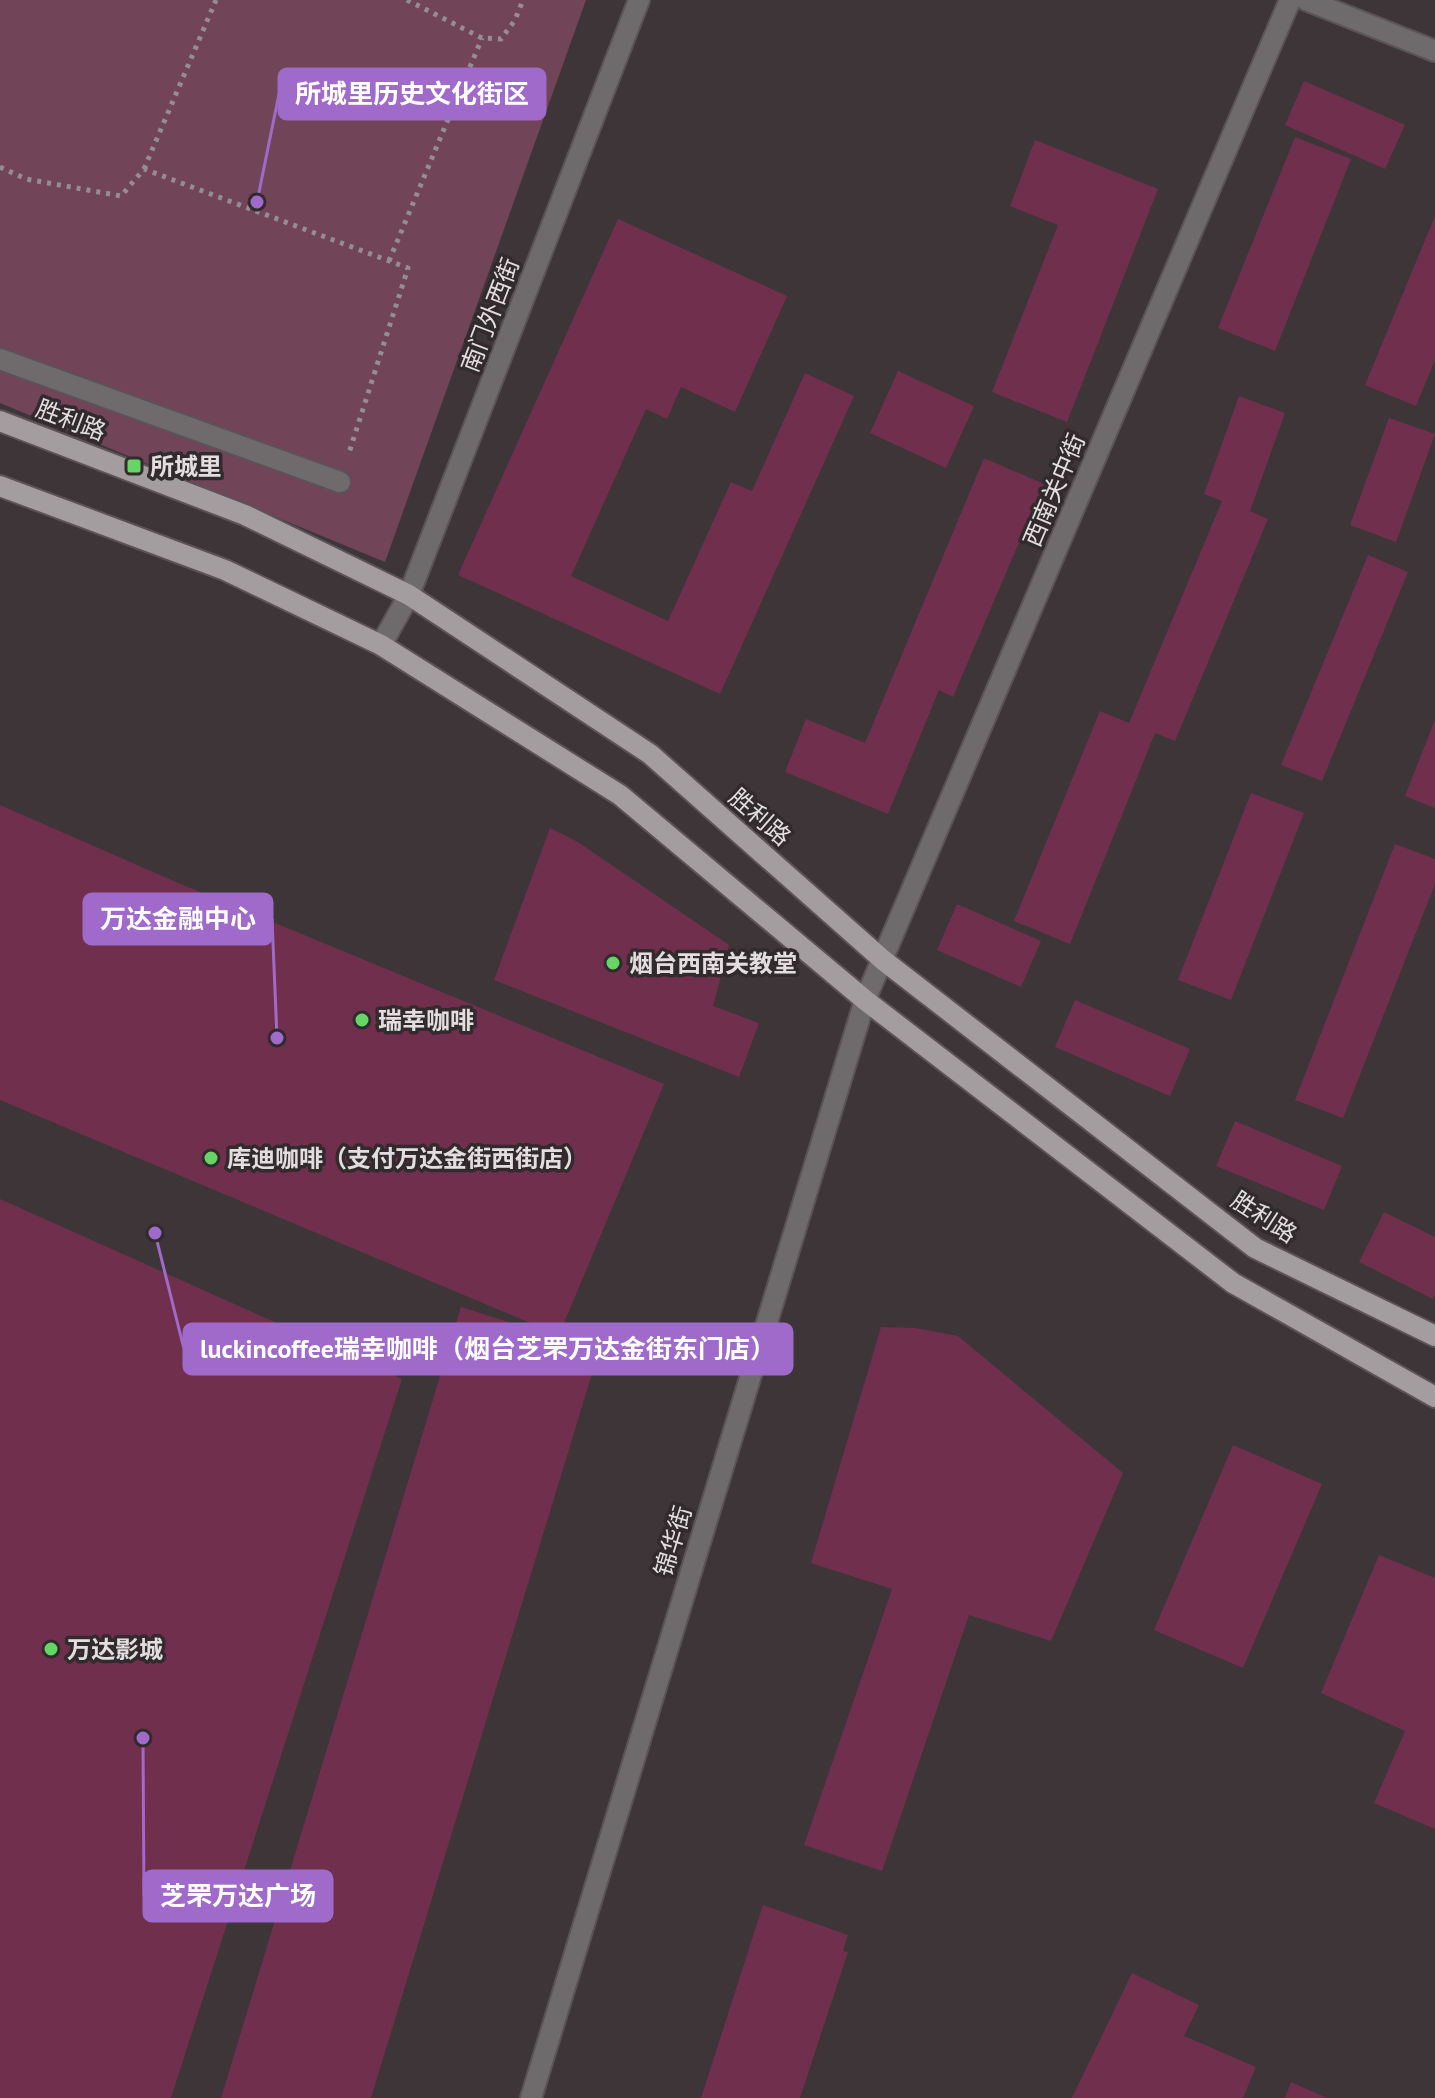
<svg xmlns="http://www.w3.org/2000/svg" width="1435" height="2098" font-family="'PT Sans','Noto Sans SC',sans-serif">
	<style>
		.green { fill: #714557 }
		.building { fill: #70304d }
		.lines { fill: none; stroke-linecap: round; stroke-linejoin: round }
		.pedestrian-casing { stroke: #5b5356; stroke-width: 24 }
		.minor-casing { stroke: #5b5356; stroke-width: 24 }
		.tertiary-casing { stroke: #5b5356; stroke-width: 24 }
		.primary-casing { stroke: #5b5356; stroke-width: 24 }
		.path { stroke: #948e90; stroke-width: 5; stroke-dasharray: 4 6; stroke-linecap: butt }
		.pedestrian { stroke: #6f6b6c; stroke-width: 20 }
		.minor { stroke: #6f6b6c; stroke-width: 20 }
		.tertiary { stroke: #6f6b6c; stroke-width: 20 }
		.primary { stroke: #a49d9f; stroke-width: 20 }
		.poi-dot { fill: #67d466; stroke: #322b2e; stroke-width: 3 }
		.labels { text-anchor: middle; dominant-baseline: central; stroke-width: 7; stroke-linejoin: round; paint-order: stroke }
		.street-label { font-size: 24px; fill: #e2dedf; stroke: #322b2e }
		.poi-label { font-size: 24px; font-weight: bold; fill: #e2dedf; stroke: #322b2e; text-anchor: start }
		.leader { fill: none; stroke: #9f6aca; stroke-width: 3 }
		.callout-dot { fill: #9f6aca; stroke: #322b2e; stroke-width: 3 }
		.callout { fill: #9f6aca; stroke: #9f6aca; stroke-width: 3 }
		.callout-label { font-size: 26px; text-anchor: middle; font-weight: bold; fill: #fff }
	</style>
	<rect width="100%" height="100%" fill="#3d3538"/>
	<!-- green -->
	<path class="green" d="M0,0H586L385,562L0,403Z"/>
	<!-- building -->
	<g class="building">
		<path d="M1304,81L1405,125L1385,169L1285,125Z"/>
		<path d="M1295,137L1351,159L1275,351L1218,328Z"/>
		<path d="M1035,140L1158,189L1067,422L992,392L1058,225L1010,206Z"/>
		<path d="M1435,216V360L1416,406L1365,385Z"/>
		<path d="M618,219L787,296L735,412L681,387L667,419L646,409L571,576L668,621L731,482L752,491L805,373L854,396L720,694L458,575Z"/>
		<path d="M898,371L974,406L946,468L870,433Z"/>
		<path d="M1239,396L1285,413L1250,511L1268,519L1175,741L1155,733L1070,944L1014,921L1100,711L1129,723L1222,501L1204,494Z"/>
		<path d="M1389,418L1435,434L1396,542L1350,525Z"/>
		<path d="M984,458L1044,484L953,697L939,690L888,814L785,772L806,719L865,743Z"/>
		<path d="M1368,555L1408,572L1322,781L1281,765Z"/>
		<path d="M1435,720V808L1405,796Z"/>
		<path d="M1251,793L1304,813L1231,1000L1178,980Z"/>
		<path d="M0,805L176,882L664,1084L559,1335L0,1100Z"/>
		<path d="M550,828L578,842L729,945L713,1006L759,1023L739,1077L494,980Z"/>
		<path d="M1395,844L1435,859V884L1343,1118L1295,1100Z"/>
		<path d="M957,904L1041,941L1021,987L937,950Z"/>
		<path d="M1075,1000L1190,1049L1170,1096L1055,1047Z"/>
		<path d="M1235,1121L1342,1166L1324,1210L1216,1166Z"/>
		<path d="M0,1199L402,1379L171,2098H0Z"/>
		<path d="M1384,1212L1435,1237V1294L1433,1299L1359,1262Z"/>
		<path d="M461,1307L599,1351L371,2098H221Z"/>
		<path d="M881,1327L915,1328L958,1336L1123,1473L1051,1641L969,1615L882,1871L804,1845L892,1589L811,1563Z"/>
		<path d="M1233,1445L1322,1484L1243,1668L1154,1630Z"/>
		<path d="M1379,1555L1435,1578V1829L1374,1803L1405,1731L1321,1693Z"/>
		<path d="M763,1905L848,1935L843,1951L848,1952L800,2098H701Z"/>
		<path d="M1132,1973L1199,2005L1184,2036L1256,2067L1243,2098H1072Z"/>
		<path d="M1291,2082L1327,2098H1285Z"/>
	</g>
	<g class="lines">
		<!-- pedestrian casing -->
		<g class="pedestrian-casing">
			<path id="pedestrian" d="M0,359L340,482"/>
		</g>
		<!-- minor casing -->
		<g class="minor-casing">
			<g id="minor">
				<path d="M1306,0L1435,51"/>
				<path d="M381,645L409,595L639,0"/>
				<path d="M865,1000L1290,0"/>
			</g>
		</g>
		<!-- tertiary casing -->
		<g class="tertiary-casing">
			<path id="tertiary" d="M531,2098L865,1000"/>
		</g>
		<!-- primary casing -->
		<g class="primary-casing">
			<g id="primary">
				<path d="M0,421L245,515L409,595L650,754L883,960L1255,1248L1435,1336"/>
				<path d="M0,486L225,570L381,645L620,795L865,1000L1233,1283L1435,1397"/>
			</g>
		</g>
		<!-- path -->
		<g class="path">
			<path d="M407,0L482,38L501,39L515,20L523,0"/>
			<path d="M0,167L26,179L121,196L144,169L408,268L348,456"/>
			<path d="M144,169L216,0"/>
			<path d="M389,261L482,38"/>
		</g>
		<!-- pedestrian -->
		<use href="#pedestrian" class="pedestrian"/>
		<!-- minor -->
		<use href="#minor" class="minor"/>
		<!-- tertiary -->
		<use href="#tertiary" class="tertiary"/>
		<!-- primary -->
		<use href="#primary" class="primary"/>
	</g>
	<!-- markers -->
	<g class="poi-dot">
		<rect x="126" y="458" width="16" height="16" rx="4"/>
		<circle cx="613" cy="963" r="8"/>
		<circle cx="362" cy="1020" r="8"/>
		<circle cx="211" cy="1158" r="8"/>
		<circle cx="51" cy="1649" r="8"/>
	</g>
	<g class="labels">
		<!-- street labels -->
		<g class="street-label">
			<text transform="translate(490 315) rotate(-69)">南门外西街</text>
			<text transform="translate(71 420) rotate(21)">胜利路</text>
			<text transform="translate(1054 490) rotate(-67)">西南关中街</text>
			<text transform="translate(760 817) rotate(41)">胜利路</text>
			<text transform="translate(1264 1217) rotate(33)">胜利路</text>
			<text transform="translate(673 1541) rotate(-73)">锦华街</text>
		</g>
		<!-- poi labels -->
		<g class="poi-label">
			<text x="150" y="466">所城里</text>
			<text x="629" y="963">烟台西南关教堂</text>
			<text x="378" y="1020">瑞幸咖啡</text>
			<text x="227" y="1158">库迪咖啡（支付万达金街西街店）</text>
			<text x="67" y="1649">万达影城</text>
		</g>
	</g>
	<!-- callouts -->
	<path class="leader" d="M257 202L279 94M277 1038L272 919M155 1233L184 1349M143 1738L144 1896"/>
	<g class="callout-dot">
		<circle cx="257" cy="202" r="8"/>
		<circle cx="277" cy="1038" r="8"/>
		<circle cx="155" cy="1233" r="8"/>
		<circle cx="143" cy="1738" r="8"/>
	</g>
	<g class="callout">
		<rect x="279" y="69" width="266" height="50" rx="8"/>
		<rect x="84" y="894" width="188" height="50" rx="8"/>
		<rect x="184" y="1324" width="608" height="50" rx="8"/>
		<rect x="144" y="1871" width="188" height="50" rx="8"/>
	</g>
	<g class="callout-label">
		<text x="412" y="103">所城里历史文化街区</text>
		<text x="178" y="928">万达金融中心</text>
		<text x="488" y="1358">luckincoffee瑞幸咖啡（烟台芝罘万达金街东门店）</text>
		<text x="238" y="1905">芝罘万达广场</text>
	</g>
</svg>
